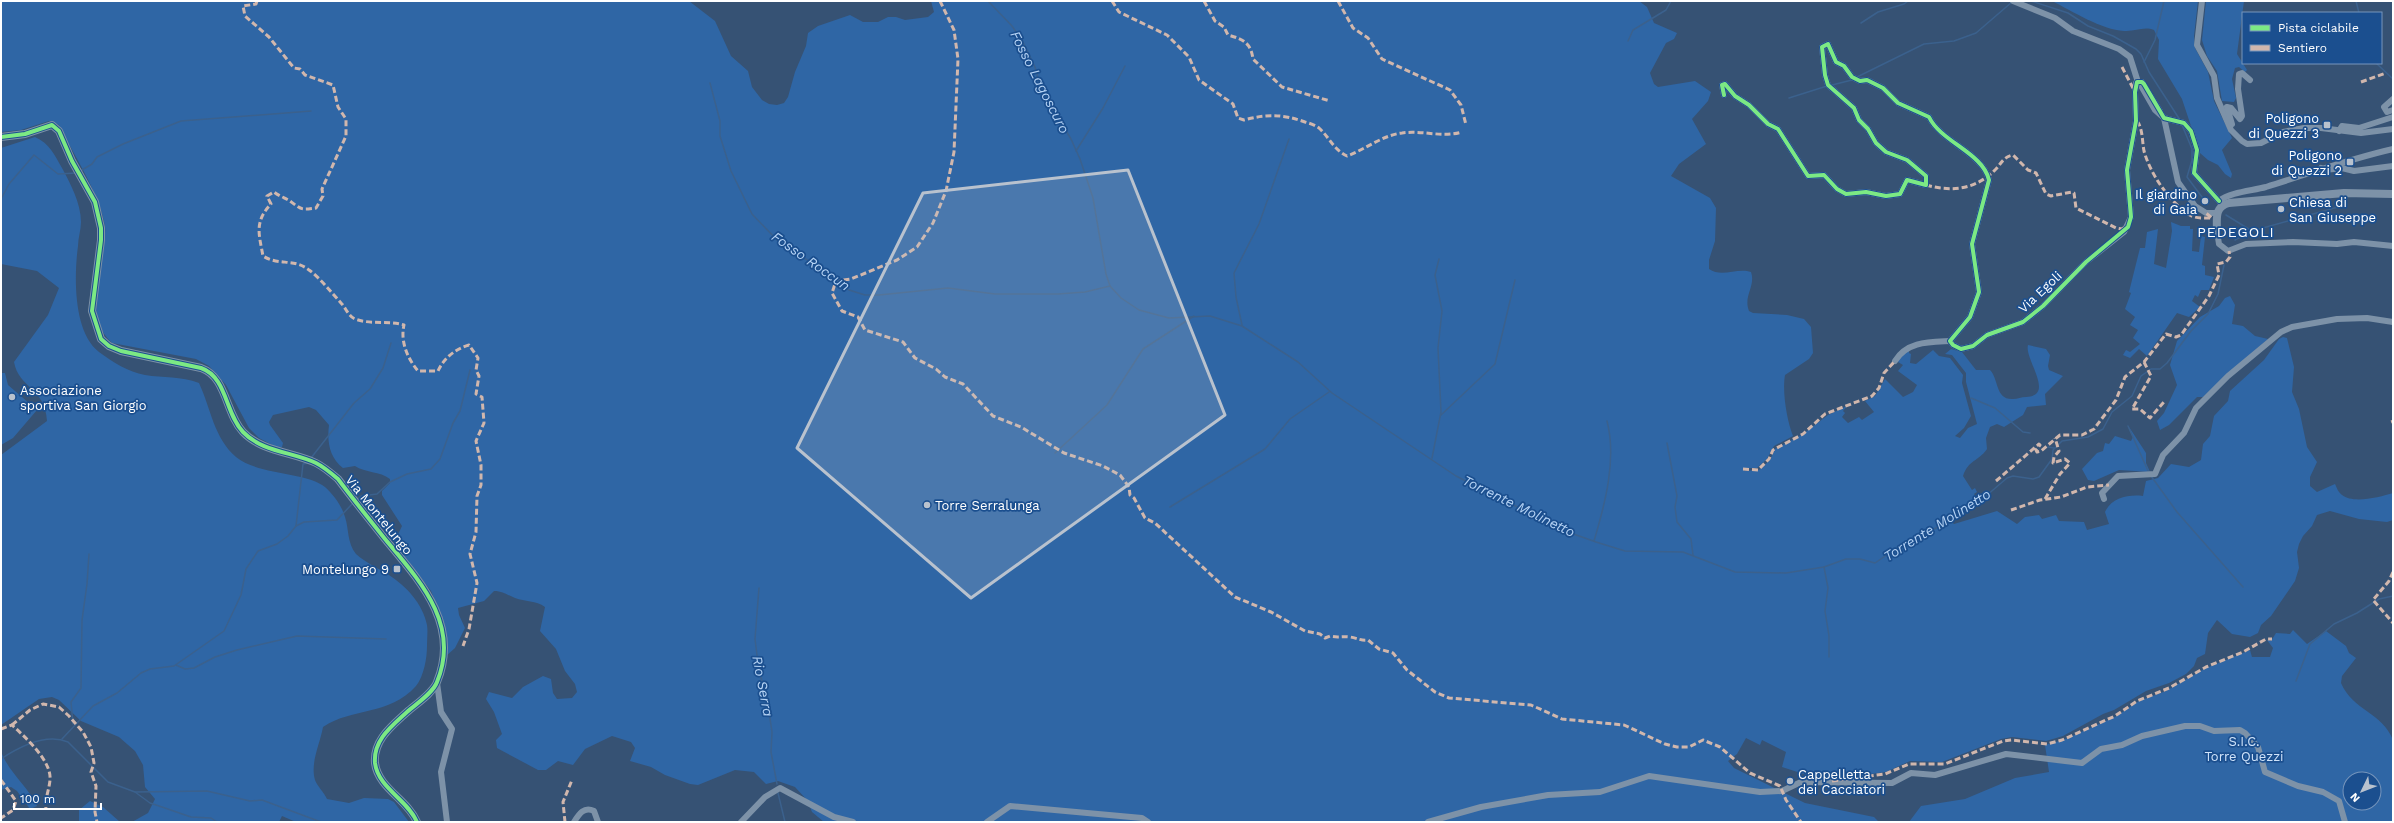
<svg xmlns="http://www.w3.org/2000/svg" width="2394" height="823" font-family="'Work Sans',sans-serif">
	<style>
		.green { fill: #2f66a5; fill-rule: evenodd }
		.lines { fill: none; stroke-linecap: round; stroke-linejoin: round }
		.stream { stroke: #3b618d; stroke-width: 1.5 }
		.minor { stroke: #7d92a8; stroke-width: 6 }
		.tertiary { stroke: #7d92a8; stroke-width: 8 }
		.minor-bridge { stroke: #7d92a8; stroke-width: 6 }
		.quiet { stroke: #d1b7ad; stroke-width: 3; stroke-dasharray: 6 3; stroke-linecap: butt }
		.cycleway-casing { stroke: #1b4f8f; stroke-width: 6 }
		.cycleway { stroke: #7ce984; stroke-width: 4 }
		.marked { fill: #b9c2ce; fill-opacity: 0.2; stroke: #b9c2ce; stroke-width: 3; stroke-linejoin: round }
		.poi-dot { fill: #b9c2ce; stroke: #1b4f8f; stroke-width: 1.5 }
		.labels { text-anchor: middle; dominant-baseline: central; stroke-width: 3.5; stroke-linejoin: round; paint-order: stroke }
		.poi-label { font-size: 13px; fill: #fff; stroke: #1b4f8f; text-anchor: end }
		.street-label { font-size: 13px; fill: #fff; stroke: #1b4f8f }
		.park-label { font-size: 13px; fill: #cfe3fa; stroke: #1b4f8f }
		.water-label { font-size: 14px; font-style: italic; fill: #b5d3f5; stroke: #1b4f8f }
		.neighbourhood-label { font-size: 14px; letter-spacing: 1px; fill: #fff; stroke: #1b4f8f }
	</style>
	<rect width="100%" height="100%" fill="#365274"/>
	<!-- green -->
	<g class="green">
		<path d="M1,1H689L715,21L731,56L748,71L752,87L762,100L769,104L777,105L784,103L788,97L795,72L806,46L808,33L818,26L850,15L863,22H878L888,17H896L905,20L928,17L934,12L931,1H1639L1647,7L1654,23L1677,33L1674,39L1666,43L1650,73L1654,84L1658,87L1695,81L1711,92L1708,101L1692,119L1706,144L1679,164L1671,176L1710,198L1716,208L1715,241L1709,260V269C1722,278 1738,267 1751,272C1756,286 1743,296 1749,311L1753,313L1787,315L1804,319L1811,327L1813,353L1809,359L1785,375C1782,392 1787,421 1793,436L1774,446L1767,459L1757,468H1744V471L1759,470L1770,460L1775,449L1803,434L1828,415L1847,406L1843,411L1845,413L1842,417L1848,423L1859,417L1862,420L1874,412L1865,401L1875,396L1885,379L1903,397L1913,392L1917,385L1898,371L1903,365L1898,362L1901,355L1909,348V353L1911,354L1910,363L1916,364L1933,350L1939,356L1950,358L1963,375L1962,383L1971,416L1964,428L1955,436L1960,438L1968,428L1977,424L1966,382V373L1952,355L1945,354L1951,349L1962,352L1976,370H1990C1999,379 1995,400 2013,399C2018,399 2021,397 2026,397C2056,396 2024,359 2028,345L2046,349L2050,355L2048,366L2049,370L2063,376L2045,394L2046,405L2027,407L2023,415L2004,427L1997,424L1990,427L1986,438L1987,449C1978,462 1969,459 1963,476L1972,490L1975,488L1977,492L1974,494L1978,499L1945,517L1954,524L1997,511L2017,524L2025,517L2039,515L2042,519L2056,515L2059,521L2084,522L2087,530L2109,524L2105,512C2111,498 2129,494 2143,496L2146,481L2158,478L2171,464L2189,467L2201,460L2203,444L2210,436L2214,416L2228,401L2230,391L2264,360L2279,339L2283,337L2287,338L2294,367L2292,392L2299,409L2307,447L2317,462L2310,477V486L2317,492L2335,484C2337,488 2338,492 2342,495C2353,504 2380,497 2393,493V520L2387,522L2359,519L2330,511L2317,515L2312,526L2303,536L2299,544L2297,552L2299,568L2295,581L2271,616L2261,625L2258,633L2250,637L2232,634L2217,620L2208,633L2205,654L2197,658L2194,666L2186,674L2169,683L2146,691L2114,710L2103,714L2063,736L2046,741L2012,737L2001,739L1942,762L1910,761L1886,772L1840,778H1816L1782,767L1786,752L1762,740L1760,745L1746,738L1737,754L1728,761L1734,768L1805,803L1874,817L1879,822H824L812,812L807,800L795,787L778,781L766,784L754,772L735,770L698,785L690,784L665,775L651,767L630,761L635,748L631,742L612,736L585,749L573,765L558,761L546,770H538L497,748L496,740L502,734L494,712L486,699L489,692L512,698L523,687L543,676L551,679L553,693L557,699L572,698L577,692L575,684L565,671L556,649L540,631L545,607C536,600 525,602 515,598C507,595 503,591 494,591L484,601L458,608L459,615L465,628L455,648L446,656L443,620L431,591L394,543L402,526L382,495V491L390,483V479C380,471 365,473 355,466L343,468C329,457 327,441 329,425L316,410L309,407L273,415L269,422L270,425L283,443L282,447L278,448L259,438L249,428L226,385L209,366L196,359L112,343C85,318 98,281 103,248C103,242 106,234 105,227C101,196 73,154 59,125L49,121L21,130L1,132Z"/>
		<path d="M2052,1H2198L2194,36L2195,48L2208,72L2214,101L2232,138L2222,150L2232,174L2231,178L2225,174L2218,165L2208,160L2200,153L2182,99L2158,59L2159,40L2154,30C2143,26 2135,32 2124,31C2102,30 2072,11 2052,1Z"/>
		<path d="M2206,1H2244L2237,54L2247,70L2245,72L2239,67L2235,68L2232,79L2236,98L2234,102L2222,101L2217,71L2207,56L2202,40Z"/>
		<path d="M35,137C50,144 54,154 62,168C70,183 81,203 81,222C81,230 78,238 78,246C74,276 73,332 99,352C113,362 128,372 145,375C163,378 181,376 199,383C211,409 214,438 236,457C257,475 307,472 325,487C333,494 342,506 345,517C349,529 347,543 356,554C366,563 378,568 389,575C406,586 423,604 427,625C428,631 427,639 427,646C427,658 424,676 416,686C389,716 353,707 323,727C320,744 310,763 315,780C317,786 324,792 327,799L349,803L364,798L388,799L394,802L409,822H296L282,816L279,822H132L148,813L155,799L145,787L143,765L135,751L119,737L81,721L59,700L52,697L39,699L1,725V455L47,421C45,387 19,389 14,362L48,315L59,288L37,271L1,264V148Z"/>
		<path d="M2171,222L2181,226H2190V229H2193L2192,251L2199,252L2201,236L2205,237L2202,265L2205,266V275L2214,277L2209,290H2201L2198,297L2195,295L2192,301L2200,307L2189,317L2177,313L2147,356L2139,349L2130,358L2123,355L2126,350L2130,352L2140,344L2133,338L2138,330L2130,325L2135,317L2125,309L2131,293L2129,292L2140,248H2145L2147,232L2158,229L2154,264L2166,268L2172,231Z"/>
		<path d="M2230,296L2235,305L2232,324L2243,326L2255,336L2268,339L2203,397H2197L2169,425L2160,430L2157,421L2164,413L2177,385L2170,365L2177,341L2200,317L2219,306L2225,298Z"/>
		<path d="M1,373H5L8,385L37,410L13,438L1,445Z"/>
		<path d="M2129,427L2146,453V463L2150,472L2119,470L2094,481L2088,480L2082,469L2097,453L2103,451L2105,443L2109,444L2115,436L2131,441L2133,437Z"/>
		<path d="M2293,630L2307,644L2326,631L2346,646L2349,653L2356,658L2342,676L2341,683C2353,711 2382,712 2393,740V822H1909L1921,806L1965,799L2015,778L2049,772L2045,745L2063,740L2115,717L2139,701L2166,691L2204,669L2250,650L2252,657H2270L2273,648L2267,640L2271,641L2276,633L2290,634ZM2350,779H2374V803H2350Z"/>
		<path d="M1,751C8,772 28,786 37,806L30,809L17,791L11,787L1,790Z"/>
		<path d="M90,801L103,807L120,822H79V810Z"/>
	</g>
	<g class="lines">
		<!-- stream -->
		<g class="stream">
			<path d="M988,1L1012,26L1023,42L1035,67L1042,92L1071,139L1080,159L1093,198L1106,274L1110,286L1121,298L1139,310L1169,318L1210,316L1242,326L1298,362L1332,393L1456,476L1565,531L1596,542L1625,551L1683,552L1735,572L1786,573L1824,567L1846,559H1860L1875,563L1900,546L1938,527L1952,515L1986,496L2007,478L2013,476L2033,479L2039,477L2052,459L2053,450L2062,441L2088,437L2103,429L2112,412L2132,396L2141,376L2151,369H2160L2167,363L2191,331L2208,314L2218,294L2224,265"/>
			<path d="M2031,1L2068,13L2088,26L2113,36L2136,49L2141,54L2149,72L2180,120"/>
			<path d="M2356,1L2359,13"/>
			<path d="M1861,23L1878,12L1904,4L1908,1"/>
			<path d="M1628,41L1633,30L1666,10L1671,1"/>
			<path d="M2144,62L2155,40L2164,1"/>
			<path d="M2376,63L2393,79"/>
			<path d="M1857,77L1924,44L1954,41L1976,33L2012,2"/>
			<path d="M710,83L720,121V136L731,171L752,214L778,241L829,274L849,290L865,295H879L948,288L995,294H1058L1085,292L1110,286"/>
			<path d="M1832,85L1852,80"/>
			<path d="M1789,98L1827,86"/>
			<path d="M2182,125L2192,149V160L2187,177L2202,197"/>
			<path d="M1076,151L1103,108L1125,66"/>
			<path d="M82,170L92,164L97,157L123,144L181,121L311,111"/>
			<path d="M1,199L9,184L34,155L58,174L76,173"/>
			<path d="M2226,215L2252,231"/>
			<path d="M2235,240L2252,231L2338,207"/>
			<path d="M1242,325L1236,297L1234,273L1259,224L1289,139"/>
			<path d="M1971,398L1995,408L2023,432L2030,433"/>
			<path d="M1441,415L1495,364L1515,280"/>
			<path d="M2128,426L2149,473"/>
			<path d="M1667,443L1677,496L1675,507L1677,522L1691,539L1693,555"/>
			<path d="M2048,447L2054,448"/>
			<path d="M1055,453L1107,405L1143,349L1194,316"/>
			<path d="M311,458L354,403L370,389L383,368L391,343"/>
			<path d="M1432,458L1441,412L1438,348L1442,311L1435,275L1439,259"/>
			<path d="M2151,476L2177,512L2243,587"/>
			<path d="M357,500L361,496L377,494L390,482L407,474L431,469L440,459L453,423L460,411L470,370"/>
			<path d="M1170,507L1265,449L1290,419L1329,392"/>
			<path d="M296,526L303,464L308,463"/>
			<path d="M1594,541C1605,504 1617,459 1607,421"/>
			<path d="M1824,567L1828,588L1825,611L1829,636V657"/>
			<path d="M759,588L755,639L759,671L767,698L772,732L771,752L777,784"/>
			<path d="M176,665L185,669L194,668L215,657L237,650L297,636L386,639"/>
			<path d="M2296,681L2310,644L2334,624L2357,613L2379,599L2393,596"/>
			<path d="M73,724L71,702L81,688L82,620L87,584L89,554"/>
			<path d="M62,739L93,706L117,693L141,673L150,669L174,666L224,631L241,595L246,569L258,551L277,544L288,536L296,526L304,522L337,520L352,504"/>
			<path d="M1,759C19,747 46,733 68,742L108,782L135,792L150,803L159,806L191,817L211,818L217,822"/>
			<path d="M135,792L207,791L250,801L262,800L321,822"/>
			<path d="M778,793L785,822"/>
			<path d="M391,822H392"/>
		</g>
		<!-- minor -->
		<g class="minor">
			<path d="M2013,1L2055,18L2073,31L2119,49L2130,57L2137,79"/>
			<path d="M2202,1L2197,45L2214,76L2217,98L2231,130L2242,141L2247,144L2261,143L2283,132L2304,128H2321L2361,133L2393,129"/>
			<path d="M2140,84L2155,110L2164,118L2178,182L2195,206L2206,213H2217"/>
			<path d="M1724,95L1722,85L1725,84L1735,96L1749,105L1768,124L1778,129L1808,176L1824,175L1837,189L1846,194L1866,192L1886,196L1900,194L1907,180L1926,185V176L1907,160L1886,152L1876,143L1868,129L1859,120L1854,108L1828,85L1825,75L1822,47L1828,44L1836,62L1844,66L1852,77L1860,81L1867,80L1883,88L1898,103L1929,117C1941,142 1983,153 1989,180L1972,244L1979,292L1970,317L1950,341L1953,345L1961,349L1973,346L1987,335L2023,322L2043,306L2086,262L2124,232L2131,217L2127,170L2136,121L2135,92"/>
			<path d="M2393,99L2384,107L2387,112L2393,110"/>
			<path d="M2162,115L2164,118L2184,123L2191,131L2197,150L2194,173L2219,201"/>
			<path d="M2232,124L2227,107L2231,108L2240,119L2242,116L2238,89L2239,74L2242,73L2250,80"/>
			<path d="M2339,131L2342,126L2359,128L2393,117"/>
			<path d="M2321,168L2325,170L2342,168L2354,171L2393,166"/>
			<path d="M2222,205L2219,201C2231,192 2251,191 2266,187C2308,174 2349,159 2393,149"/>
			<path d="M2217,231L2219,244L2228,251L2246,244L2293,242L2337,244L2354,242L2393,246"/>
			<path d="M1895,361C1907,341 1930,342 1950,341"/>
			<path d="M2104,499L2102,493L2118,476L2155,474L2163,455L2184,433L2196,408L2228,376L2281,332L2292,327L2337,319L2367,318L2393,322"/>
			<path d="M437,683L441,712L452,729L441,772L447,822"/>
			<path d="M574,822C579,814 584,806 594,811L598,822"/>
			<path d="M741,822L765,797L780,788L834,817L853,822"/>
			<path d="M987,822L1010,806L1142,818L1148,822"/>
			<path d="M1428,822L1481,807L1548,795L1600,792L1649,776L1760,792L1782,791L1801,782L1892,783L1911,773L1935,775L2006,754L2082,763L2101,749L2122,745L2142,736L2185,726H2200L2214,731L2240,730L2245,733L2258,747L2265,772L2298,786L2323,792L2339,801L2345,822"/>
		</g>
		<!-- tertiary -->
		<g class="tertiary">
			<path d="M1,137L25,134L52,125L59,131L72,161L95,202L101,228V240L92,311L101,339L109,346L121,351L201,368C227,377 225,413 243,432C262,452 293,452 316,463C324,467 331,473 338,479C353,499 369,519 385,539C419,580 461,624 437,682C433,693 416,704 407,712C392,726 373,740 375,763C378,788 408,800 417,822"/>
			<path d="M2217,231C2217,219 2214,207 2229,203L2344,193L2393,194"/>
		</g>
		<!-- minor-bridge -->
		<path class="minor-bridge" d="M2135,92L2136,83L2142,82L2160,111"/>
		<!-- quiet -->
		<g class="quiet">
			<path d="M257,1L256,4L243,6L245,16L269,37L294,68L300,69L305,75L333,85L338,107L346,119V136L322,189L323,196L316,208C301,210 302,210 290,201C285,198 279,196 274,192L267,196L271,204C254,222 259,234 263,256C279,266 294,258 309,270C319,277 332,293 341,303C346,308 348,316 355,319C371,325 388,320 404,325C400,342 408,359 418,371H438C444,358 455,349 469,345L478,358L476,370L479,376L476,394L482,397L484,423L476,441L481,465V485L477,496L476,532L470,554L477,583L469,629L463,646"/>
			<path d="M940,1L954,30L958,59L954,152L946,191L933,223L917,247L897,260L851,279L836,281L832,293L842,311L858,317L865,330L903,342L915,358L936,369L945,377L963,384L993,416L1021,427L1064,453L1103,466L1120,475L1129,487L1130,495L1134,498L1145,518L1155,523L1235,597L1271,612L1305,631L1320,634L1325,638L1330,636C1338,638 1342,636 1350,637C1357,638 1361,641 1368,640L1379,649L1393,653L1407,670L1435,692L1449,698L1531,705L1562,719L1624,725L1665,744L1677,747H1689L1703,740L1720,747L1750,773L1780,786L1786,800L1801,822"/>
			<path d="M1112,1L1119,12L1167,35L1189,57L1199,80L1233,104L1238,118L1244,120C1266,114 1283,114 1305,122C1309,123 1315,125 1319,128C1330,138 1333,149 1347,156C1366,149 1383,135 1402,133C1422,130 1443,138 1462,132"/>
			<path d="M1204,1L1215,21L1224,27L1228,35C1243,39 1251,43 1253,59L1282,87L1330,101"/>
			<path d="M1338,1L1353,28L1368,38L1382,59L1450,90L1461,105L1466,125"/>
			<path d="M2122,67L2135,92"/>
			<path d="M2361,82L2386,73"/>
			<path d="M2137,121C2143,129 2142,141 2144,151C2150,173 2168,200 2188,214C2195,219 2204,218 2212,218L2206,213"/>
			<path d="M1926,185C1951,192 1975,190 1995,170C2001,164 2003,157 2013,155L2028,170L2036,173L2046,194L2051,196L2072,192L2074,193L2076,208L2116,228L2122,229L2125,227"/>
			<path d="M2144,362L2151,376L2132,409H2140L2150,418L2164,402"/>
			<path d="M2392,420L2393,423"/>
			<path d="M1743,469L1758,470L1769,459L1773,450L1803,434L1825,414L1872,396L1879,388L1884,373L1895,361"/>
			<path d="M1996,481L2039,444L2040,445L2036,450L2037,452L2041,451L2060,435H2082L2094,429L2116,400L2125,377L2144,362L2166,334L2176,337L2181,335L2209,296L2219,275L2217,264L2226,262L2230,257L2229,251"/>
			<path d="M2045,499L2060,474L2070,463L2065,459L2053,463L2054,457L2059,451L2055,438"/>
			<path d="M2011,510L2040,500L2061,497L2087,487L2109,485"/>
			<path d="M2393,572L2389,581L2373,600L2393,623"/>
			<path d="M12,725L30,710L43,704L59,707L69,716L83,732L91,747L94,763L91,772L96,786L95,812L97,822"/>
			<path d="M1,729L12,725C25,737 52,761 50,780C49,791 45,797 46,810"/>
			<path d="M1,780L16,801L13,810L1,818"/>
			<path d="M1832,781L1885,774L1909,764H1945L2003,741L2012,740L2047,744L2062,740L2115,716L2137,701L2169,688L2206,667L2243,652L2266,639H2272"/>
			<path d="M565,822L563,802L572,780"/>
		</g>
		<!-- cycleway casing -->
		<g class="cycleway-casing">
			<g id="cycleway">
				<path d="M1724,95L1722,85L1725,84L1735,96L1749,105L1768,124L1778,129L1808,176L1824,175L1837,189L1846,194L1866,192L1886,196L1900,194L1907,180L1926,185V176L1907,160L1886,152L1876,143L1868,129L1859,120L1854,108L1828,85L1825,75L1822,47L1828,44L1836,62L1844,66L1852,77L1860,81L1867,80L1883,88L1898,103L1929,117C1941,142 1983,153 1989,180L1972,244L1979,292L1970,317L1950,341L1953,345L1961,349L1973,346L1987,335L2023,322L2043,306L2086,262L2128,227L2131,217L2127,170L2136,121L2135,92L2137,82H2142L2144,84L2164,118L2184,123L2191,131L2197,150L2194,173L2219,201"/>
				<path d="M1,137L25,134L52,125L59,131L72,161L95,202L101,228V240L92,311L101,339L109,346L121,351L201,368C227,377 225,413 243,432C262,452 293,452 316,463C324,467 331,473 338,479C353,499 369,519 385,539C419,580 461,624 437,682C433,693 416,704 407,712C392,726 373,740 375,763C378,788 408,800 417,822"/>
			</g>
		</g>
		<!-- cycleway -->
		<use href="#cycleway" class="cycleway"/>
	</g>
	<!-- marked area -->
	<path class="marked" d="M1128,170L1225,415L971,598L797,448L923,193Z"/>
	<!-- markers -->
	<g class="poi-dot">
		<rect x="2323" y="121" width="8" height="8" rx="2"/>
		<rect x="2346" y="158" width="8" height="8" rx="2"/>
		<circle cx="2205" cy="201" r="4"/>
		<circle cx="2281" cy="209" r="4"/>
		<circle cx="12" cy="397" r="4"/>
		<circle cx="927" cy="505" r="4"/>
		<rect x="393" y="565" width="8" height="8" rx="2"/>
		<circle cx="1790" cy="781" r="4"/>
	</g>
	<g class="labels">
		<!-- poi labels -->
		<g class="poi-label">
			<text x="2319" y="118">Poligono<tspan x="2319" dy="15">di Quezzi 3</tspan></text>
			<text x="2342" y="155">Poligono<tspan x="2342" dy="15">di Quezzi 2</tspan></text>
			<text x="2197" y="194">Il giardino<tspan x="2197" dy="15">di Gaia</tspan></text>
			<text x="2289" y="202" text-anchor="start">Chiesa di<tspan x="2289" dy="15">San Giuseppe</tspan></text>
			<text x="20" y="390" text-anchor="start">Associazione<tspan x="20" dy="15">sportiva San Giorgio</tspan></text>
			<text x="935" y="505" text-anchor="start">Torre Serralunga</text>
			<text x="389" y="569">Montelungo 9</text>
			<text x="1798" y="774" text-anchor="start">Cappelletta<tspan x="1798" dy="15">dei Cacciatori</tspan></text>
		</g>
		<!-- street labels -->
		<g class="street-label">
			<text transform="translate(2040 292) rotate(-43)">Via Egoli</text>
			<text transform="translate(379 515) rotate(51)">Via Montelungo</text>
		</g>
		<!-- park labels -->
		<g class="park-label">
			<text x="2244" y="741">S.I.C.<tspan x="2244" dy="15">Torre Quezzi</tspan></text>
		</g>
		<!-- water labels -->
		<g class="water-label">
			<text transform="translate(1040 82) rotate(63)">Fosso Lagoscuro</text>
			<text transform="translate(811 261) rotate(35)">Fosso Roccun</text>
			<text transform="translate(1519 506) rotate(26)">Torrente Molinetto</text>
			<text transform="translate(1937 525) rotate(-32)">Torrente Molinetto</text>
			<text transform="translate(763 686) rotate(79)">Rio Serra</text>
		</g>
		<!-- neighbourhood labels -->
		<g class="neighbourhood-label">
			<text x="2236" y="232">PEDEGOLI</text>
		</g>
	</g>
	<!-- border -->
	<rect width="2394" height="823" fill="none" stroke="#ffffff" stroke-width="4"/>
	<!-- legend -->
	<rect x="2242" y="12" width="140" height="52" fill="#1b4f8f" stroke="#7695bc"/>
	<rect x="2250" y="25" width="20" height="6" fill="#7ce984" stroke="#7695bc"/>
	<text x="2278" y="32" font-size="12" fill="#ffffff">Pista ciclabile</text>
	<rect x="2250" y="45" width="20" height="6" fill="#d1b7ad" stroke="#7695bc"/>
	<text x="2278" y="52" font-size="12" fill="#ffffff">Sentiero</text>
	<!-- north arrow -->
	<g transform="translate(2362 791) rotate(227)"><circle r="19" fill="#1b4f8f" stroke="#7695bc"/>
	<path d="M0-3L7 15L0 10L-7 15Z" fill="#b9c2ce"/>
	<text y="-6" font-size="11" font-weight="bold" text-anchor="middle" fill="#ffffff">N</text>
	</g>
	<!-- scale -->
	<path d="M14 803v6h87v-6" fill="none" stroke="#ffffff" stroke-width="2"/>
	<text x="20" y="803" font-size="12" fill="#ffffff" stroke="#1b4f8f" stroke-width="3" paint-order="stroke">100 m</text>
</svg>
